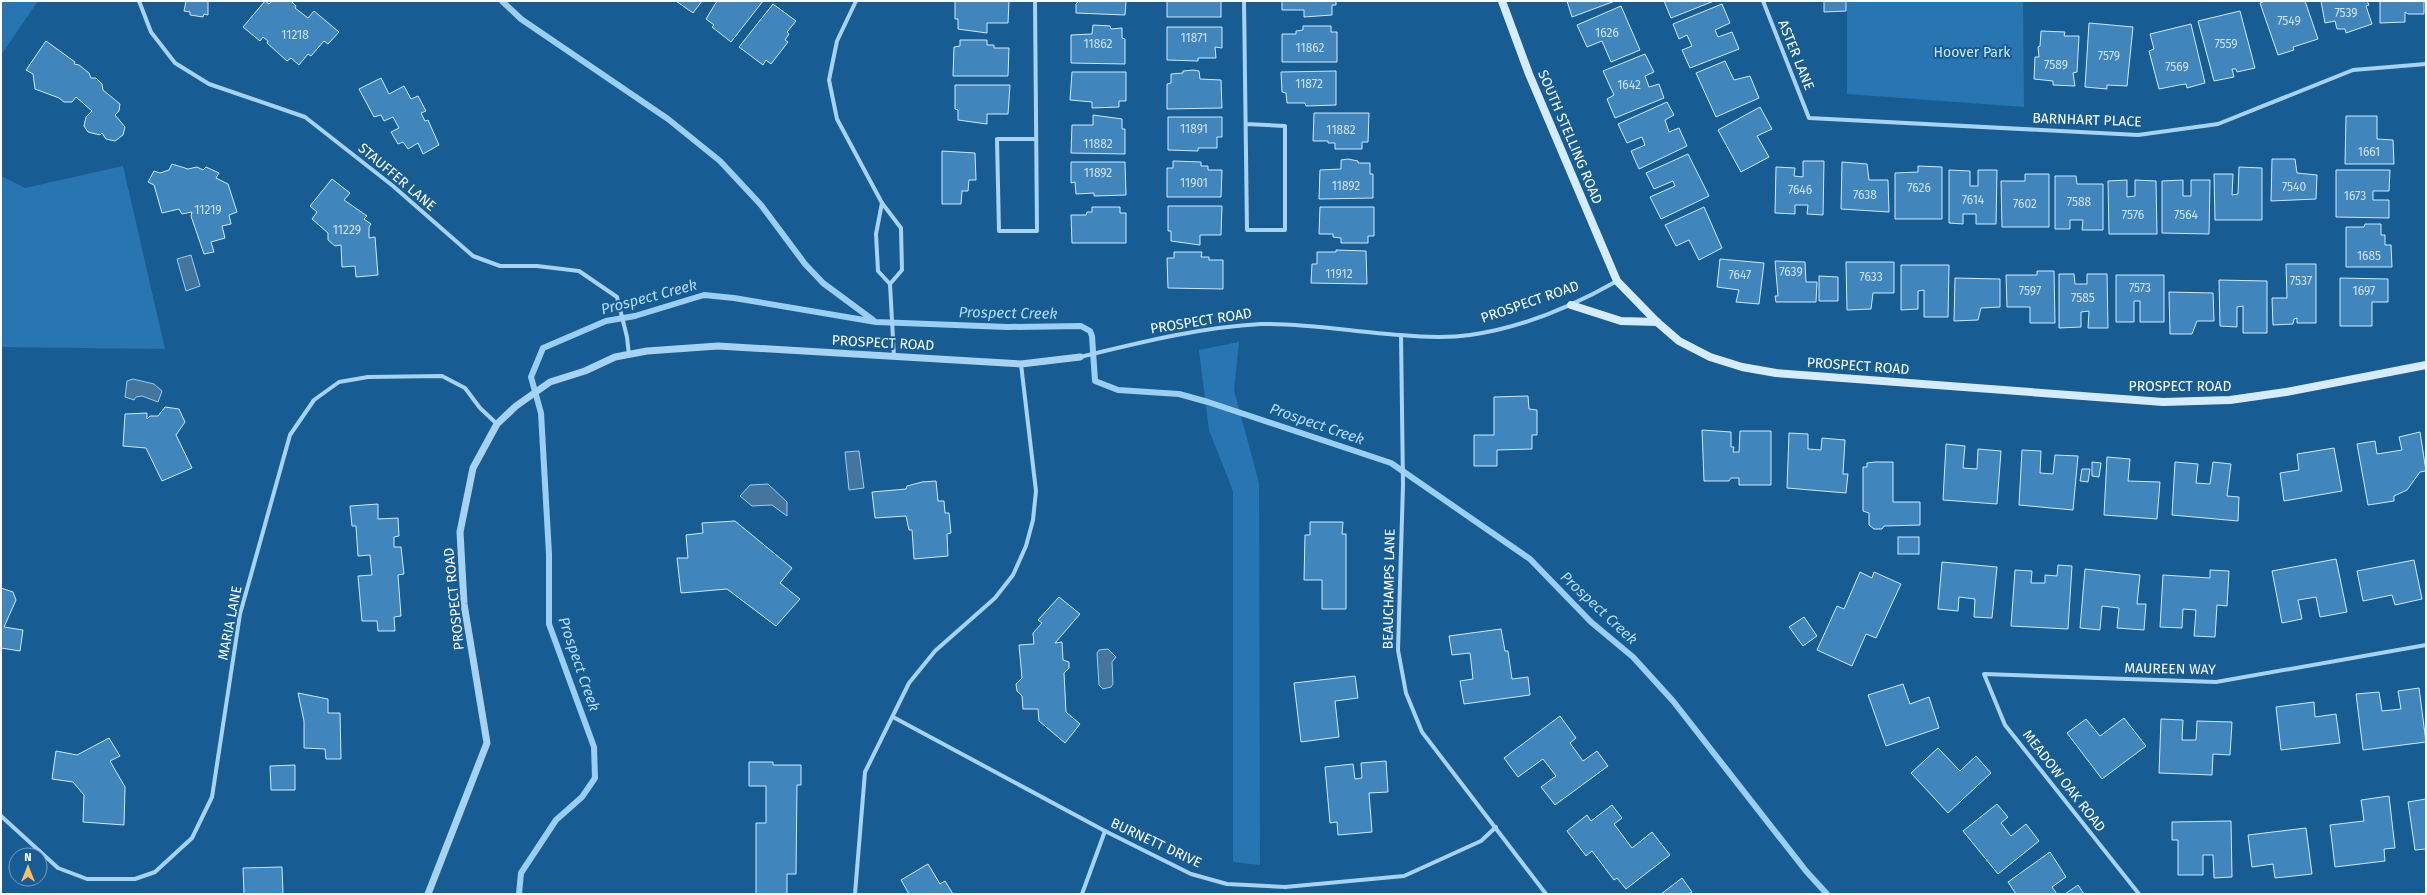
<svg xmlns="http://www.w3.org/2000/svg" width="2427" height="895" font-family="'Fira Sans',sans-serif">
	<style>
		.green { fill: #2776b1 }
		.water { fill: #44759c; stroke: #9acef3 }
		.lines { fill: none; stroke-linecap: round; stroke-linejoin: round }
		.stream { stroke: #9acef3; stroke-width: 6 }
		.building { fill: #4086bc; stroke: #cfe9fc }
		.minor { stroke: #a8d2f1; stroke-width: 4 }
		.tertiary { stroke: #a8d2f1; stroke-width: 7 }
		.secondary { stroke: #d6ebfb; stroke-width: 8 }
		.labels { text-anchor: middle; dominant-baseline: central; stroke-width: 4; stroke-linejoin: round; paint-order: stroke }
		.number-label { font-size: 12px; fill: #cfe1ee }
		.park-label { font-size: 14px; fill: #cfe9fc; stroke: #175d94 }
		.street-label { font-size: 14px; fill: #fff; stroke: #175d94 }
		.water-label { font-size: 15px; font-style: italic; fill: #b4dbf7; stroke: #175d94 }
	</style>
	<rect width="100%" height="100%" fill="#175d94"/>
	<!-- green -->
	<g class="green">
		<path d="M1,1H38L1,55Z"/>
		<path d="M1847,1H2023L2024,107L1847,94Z"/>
		<path d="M123,166L165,349L1,347V176L25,188Z"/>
		<path d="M1239,342L1234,390L1259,483L1260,865L1233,862V491L1209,430L1199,350Z"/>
	</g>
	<!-- water -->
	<g class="water">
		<path d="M191,255L200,286L186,291L177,259Z"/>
		<path d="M133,379L154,384L162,391L158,402L142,396L136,397L134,400L125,397L127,381Z"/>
		<path d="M859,451L864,488L849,490L845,452Z"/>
		<path d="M768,484L787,502V516L772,505L752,506L740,496L750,485Z"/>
		<path d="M1108,649L1116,657L1112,662L1113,684L1111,687L1103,689L1099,685L1097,653L1099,650Z"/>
	</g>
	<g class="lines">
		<!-- stream -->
		<g class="stream">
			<path d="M502,1L521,19L668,119L720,161L761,205L805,264L823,283L873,320"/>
			<path d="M519,894L521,873L556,820L582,797L595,778L594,747L549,624V554L541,413L531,377L543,348L606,321L635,316L704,295L734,298L876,322L1008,327L1081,326L1090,331L1092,336L1095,381L1118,390L1179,394L1208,402L1391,463L1530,559L1591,622L1633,657L1673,701L1806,871L1827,894"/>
		</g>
	</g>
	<!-- building -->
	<g class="building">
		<path d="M186,1H208V15L204,14L203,17L190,15V12L184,11Z"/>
		<path d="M265,1L269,4L272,1H291L296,6L295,8L308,18L314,11L339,32L328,44L324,41L311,56L308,54L299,65L291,58L287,61L267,43L268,41L263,37L260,41L243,27Z"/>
		<path d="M676,1H702L693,13Z"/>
		<path d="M717,1H763L731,42L712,27L714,25L706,19Z"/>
		<path d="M955,1H1009L1008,23H987V33L958,29V19H955Z"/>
		<path d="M1071,1H1126L1125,15L1076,13V4L1078,2Z"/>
		<rect x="1167" y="1" width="54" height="16"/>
		<path d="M1282,1H1336V5H1332V15L1304,17V10H1282Z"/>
		<path d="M1567,1H1615L1572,17Z"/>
		<path d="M1664,1H1714L1671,18Z"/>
		<path d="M1824,1H1846V11L1824,12Z"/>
		<path d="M2265,1H2305L2318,39L2293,47L2294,50L2278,55L2260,3Z"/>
		<path d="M2321,1H2367L2369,5L2366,6L2372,24L2346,33L2345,29H2337L2335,21L2325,23Z"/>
		<path d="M2380,1H2424V14H2408L2405,12V22L2380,23Z"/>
		<path d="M773,4L796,21L787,32L789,34L785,40L788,42L771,64L766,60L763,65L739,47Z"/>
		<path d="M1722,4L1730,23L1715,30L1718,37L1732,32L1739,49L1690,68L1682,50L1692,46L1687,35L1679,39L1673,24Z"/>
		<path d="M1621,6L1640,50L1611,62L1602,41L1587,47L1577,25Z"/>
		<path d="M2240,11L2255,68L2237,72L2236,69H2232L2234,77L2214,81L2198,21Z"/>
		<path d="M2089,23L2133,27L2127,86L2107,85V89L2085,87Z"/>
		<path d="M2191,24L2205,83L2187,88L2186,84L2179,85L2159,89L2149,51L2154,49L2150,34Z"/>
		<path d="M1093,25L1110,26L1111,29L1122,28V38L1125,39V64L1071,63V35L1092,34Z"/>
		<path d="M1303,26H1331V32H1337V62H1282V34H1296V31L1303,30Z"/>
		<path d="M1167,27H1222V48L1215,47L1216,58H1198V61L1167,60Z"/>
		<path d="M2041,31L2065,32L2064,36H2079L2077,72L2073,73L2075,86L2053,85V81L2034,79L2035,57H2039L2038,47L2040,46Z"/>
		<path d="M960,40H987V45H994V48H1009L1008,76H953L954,47L960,46Z"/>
		<path d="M46,41L75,62L74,64L79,65L89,73L91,78H96L102,84L103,90L120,104L119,111L115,115L125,127L123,135L115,141L106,139L102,133L100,135L88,132L84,126L86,117L92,111L76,97L72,102H64L59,98L35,89L33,74L26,70Z"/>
		<path d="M1645,54L1654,72L1645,76L1649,87L1659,84L1664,98L1615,118L1607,99L1614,95L1603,71Z"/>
		<path d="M1725,61L1734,80L1750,76L1759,98L1716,117L1696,73Z"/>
		<path d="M1193,70L1199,71L1200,79L1221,80L1222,108L1167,109V84L1171,83V74L1183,73V71Z"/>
		<path d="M1336,71V105L1306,106L1305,103H1287L1286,93L1282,92L1281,72Z"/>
		<path d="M1072,72H1126V101H1119V107L1092,108V102L1070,100Z"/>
		<path d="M381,78L389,94L404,86L411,99L418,96L426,111L421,113L425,121L428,120L439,145L423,154L418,143L408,149L403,142L398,144L391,132L399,128L393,117L384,121L381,115L374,117L359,89Z"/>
		<path d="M955,85H1010L1008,114H987V124L958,120V110L955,109Z"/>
		<path d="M1667,102L1674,115L1665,120L1669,132L1679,128L1687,146L1639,169L1631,151L1645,145L1642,137L1627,143L1618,124Z"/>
		<path d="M1760,107L1772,129L1757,136L1769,157L1741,172L1718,130Z"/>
		<path d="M1314,113H1369L1368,142H1362V149H1335V143H1328V141H1313Z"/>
		<path d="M1093,115L1122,119V129H1125V154L1071,153L1072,125H1093Z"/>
		<path d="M2346,116H2377V139L2393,140L2394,164H2345Z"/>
		<path d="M1168,117H1222V137H1217V148H1198V151L1168,150Z"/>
		<path d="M942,151L975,153L976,180H969L968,191H962L961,204H942Z"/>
		<path d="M1688,154L1709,196L1661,219L1650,197L1675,186L1673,181L1654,189L1646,173Z"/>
		<path d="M1348,159L1358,161V163H1370V174H1373V198L1319,199L1320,170L1341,169V160Z"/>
		<path d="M2272,159H2295L2297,173L2317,175L2316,199L2271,201Z"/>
		<path d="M1173,161L1201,162V166H1208V170H1222L1221,197H1167V168H1173Z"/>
		<path d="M1803,161H1824L1823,215L1807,214L1808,205H1795V214L1775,213L1776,167L1795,168L1794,176L1803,177Z"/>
		<path d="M1071,162H1125L1126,195L1094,196V193L1076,194L1075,182L1071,183Z"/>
		<path d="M1842,162L1867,164L1869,180H1888L1889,212L1841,209Z"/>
		<path d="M172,164L188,169L197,167L203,170L206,167L219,173L216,178L228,184L237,212L229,215L231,224L222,226L225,238L211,242L214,252L204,254L191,216L192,212L182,214L179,209L162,213L154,185L148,182L154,171L160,173L169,170Z"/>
		<path d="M1918,166L1942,167V219H1895V173L1918,172Z"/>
		<path d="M2239,167L2262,168V220H2215L2214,174H2233L2232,195L2238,194Z"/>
		<path d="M1949,170L1970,171V186H1978V170H1997L1996,224H1976V214H1963V224L1949,223Z"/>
		<path d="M2336,170H2390L2389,191H2373V200H2389V218L2336,217Z"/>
		<path d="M2025,174H2049V227H2002L2001,181H2025Z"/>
		<path d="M2055,176H2076L2077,184H2103V230H2082L2083,220H2070V229H2055Z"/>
		<path d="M332,179L350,193L344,200L367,216L364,219L371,224L369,227V238L375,237L378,275L356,277L355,266L342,267L341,245L335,246L328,240V233L312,219L317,212L310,206Z"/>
		<path d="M2127,180V197L2135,196V180L2156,181L2157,234H2109L2108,181Z"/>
		<path d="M2183,180V196H2191V180H2210L2209,234L2162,233V181Z"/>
		<path d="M1168,206H1222L1221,235H1200V245L1171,241V231H1168Z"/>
		<path d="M1092,207H1120V213H1126V243H1072L1071,215H1086L1087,212H1092Z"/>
		<path d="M1320,207H1374V236H1368V243H1341V238L1333,237V234H1319Z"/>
		<path d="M1704,207L1722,248L1699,260L1689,240L1676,246L1665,225Z"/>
		<path d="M2365,224H2381V235H2385V245H2391L2392,267H2346V227H2364Z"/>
		<path d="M1336,250L1366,251L1367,284L1311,283L1312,264H1317V252H1336Z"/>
		<path d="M1174,252H1202L1201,257H1209V260H1223V289L1168,288L1167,258H1174Z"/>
		<path d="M1720,259L1764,263L1759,304L1736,302L1739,290L1717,287Z"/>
		<path d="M1775,261L1805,262L1806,282H1817L1816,302H1776L1775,296H1778Z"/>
		<path d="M1846,262H1894V293H1873L1871,309L1847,310Z"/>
		<path d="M2286,264H2316V323H2297V318L2294,319L2293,324L2273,325L2272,298H2287Z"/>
		<path d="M1901,265H1949L1948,317H1924V290L1918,291V309L1901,310Z"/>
		<path d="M2037,271H2054L2055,323H2030V307H2007L2006,275H2037Z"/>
		<path d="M2059,274H2074L2075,284H2087V274H2107L2108,328H2088L2089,311L2081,312V327L2059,328Z"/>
		<path d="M2116,275H2164V322H2140V301H2134V322H2116Z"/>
		<path d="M1819,276L1838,277V301H1819Z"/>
		<path d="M1955,278L2000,279V307L1981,308L1978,320L1954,321Z"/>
		<path d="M2340,278L2388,279V302H2372V326H2340Z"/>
		<path d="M2219,280L2267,281V333H2243V306L2237,307V327L2220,326Z"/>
		<path d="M2169,292L2213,293L2214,321H2197L2192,334H2170Z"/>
		<path d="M1528,396L1529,409L1537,410V435H1532V449L1497,450V466H1474V435H1494V397Z"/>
		<path d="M165,407L179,409L185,422L176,435L192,468L162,481L146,448L123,446L125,414L147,413V419L150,416H158Z"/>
		<path d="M1702,430L1731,432V447H1734L1733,452H1739L1740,431H1771V485H1739V478H1731L1729,481H1704Z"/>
		<path d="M2420,432L2426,471L2420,472L2407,490L2394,496V501L2368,505L2357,444L2375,441L2377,454L2402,450L2399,437Z"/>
		<path d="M1789,433L1808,434V449L1821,450L1822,438L1845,440L1843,474H1848L1846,493L1787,488Z"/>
		<path d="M1946,444L1965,446L1963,468L1977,469L1978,449L2001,451L1997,504L1943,500Z"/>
		<path d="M2334,448L2342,491L2284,501L2280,473L2299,470L2297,454Z"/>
		<path d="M2022,450L2041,451L2040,473L2053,474L2055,455L2078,456L2073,510L2019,505Z"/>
		<path d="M2107,457L2130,459L2128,481L2160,482L2157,519L2104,515Z"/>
		<path d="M1875,462H1893V502H1920V525L1884,526L1882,529H1874L1869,525V513L1863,511V467H1867V463Z"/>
		<path d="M2092,462L2101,463L2099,477L2092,476Z"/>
		<path d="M2175,462L2198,464L2196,483L2210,484L2213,462L2231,464L2227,496L2239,497L2238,521L2172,515Z"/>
		<path d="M2082,469H2090L2088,482L2080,481Z"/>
		<path d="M936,481L938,501H944L945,513H949L951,533L947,534L948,556L914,559L912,530H909L906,516L875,518L872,492L906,489L907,486L922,482Z"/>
		<path d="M378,504V519L398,518L399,536L394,537V547H401L404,574L398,575L401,616L394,617L395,631H378L377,621H362L358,576L372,575L370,555L358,556L356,526H352L350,506Z"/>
		<path d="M735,521L792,568L780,583L800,599L776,626L727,589L681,593L677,558H688L686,535L703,533L702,523Z"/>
		<path d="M1310,522H1343L1342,534H1346V609H1322V580H1304L1305,535H1310Z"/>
		<rect x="1898" y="537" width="21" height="17"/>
		<path d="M2336,559L2347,612L2320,617L2316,597L2298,600L2302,619L2282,623L2272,571Z"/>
		<path d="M2414,560L2422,599L2395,605L2392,595L2363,601L2357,571Z"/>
		<path d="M1942,562L1997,567L1992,618L1974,617L1975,599L1959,597L1958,611L1938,609Z"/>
		<path d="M2058,565L2072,566L2068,629L2011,626L2015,570L2032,571L2031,583H2045V575L2057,576Z"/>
		<path d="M2085,569L2140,575L2137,604H2146L2144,630L2117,628L2119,608L2102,606L2100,630L2080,628Z"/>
		<path d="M2210,570L2229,571L2227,606L2217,605L2215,637L2194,636L2196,610L2183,609L2182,628L2160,627L2163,575L2210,578Z"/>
		<path d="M1860,572L1872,578L1874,572L1901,584L1876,638L1866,634L1852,666L1817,650L1837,606L1844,609Z"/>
		<path d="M1,588L13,592L16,600L4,627L23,630L20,651L1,648Z"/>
		<path d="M1059,597L1080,614L1055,643L1062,642L1063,660L1069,662V668L1064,673L1066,712L1080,724L1065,743L1039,721L1038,709H1023L1022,696L1017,691L1016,684L1022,678L1019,645L1034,644L1033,633L1042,623L1038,620Z"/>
		<path d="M1804,617L1817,636L1803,646L1789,627Z"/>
		<path d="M1501,629L1505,651H1508L1512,679L1528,677L1530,695L1464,704L1460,681L1473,679L1470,653L1452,655L1449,636Z"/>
		<path d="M1355,676L1358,698L1335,701L1339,737L1301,742L1294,683Z"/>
		<path d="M1903,684L1910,704L1929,697L1939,728L1886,746L1868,695Z"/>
		<path d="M2419,688L2426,742L2363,750L2356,694L2379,692L2382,711L2401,709L2398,691Z"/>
		<path d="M298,693L328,699V713H340L341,759H326L325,749L304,748V721Z"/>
		<path d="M2314,702L2315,717L2336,714L2340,743L2281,750L2276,707Z"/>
		<path d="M1560,716L1576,738L1570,743L1583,761L1597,751L1608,766L1555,805L1541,787L1556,776L1543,759L1518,777L1504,758Z"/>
		<path d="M2124,718L2146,746L2102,779L2067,733L2086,719L2100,736Z"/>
		<path d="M2161,719L2183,720L2182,740H2196L2197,721L2232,722L2230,755L2213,754L2212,775L2159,773Z"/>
		<path d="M109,738L120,756L110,761L125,787L124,825L83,822L84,795L73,782L52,779L56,751L77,755Z"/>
		<path d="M1938,748L1960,771L1976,756L1991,773L1948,813L1911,773Z"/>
		<path d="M1386,761L1388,792L1369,793L1372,832L1338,835L1337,822L1330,823L1325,767L1353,764L1355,779L1362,778L1361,763Z"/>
		<path d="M749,762H773V765H801V785H797L796,874H787V894H756V823H766V786H749Z"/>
		<path d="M295,765V790H271L270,766Z"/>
		<path d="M2389,796L2395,848L2384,849L2385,861L2335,867L2330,825L2364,821L2361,800Z"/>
		<path d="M2426,799V849L2415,850L2408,802Z"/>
		<path d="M1997,804L2008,817L2001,823L2011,836L2026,824L2039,841L1998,874L1963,831Z"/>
		<path d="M1612,805L1622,818L1614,824L1632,848L1652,832L1670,855L1626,889L1617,878L1614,880L1592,851L1586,856L1567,831L1587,815L1591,821Z"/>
		<path d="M2231,821L2232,877L2214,878L2213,855H2203V875H2178V840H2172V822Z"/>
		<path d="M2306,828L2312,874L2275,878L2273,864L2252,867L2248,835Z"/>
		<path d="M2050,852L2066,877L2052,887L2057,894H2016L2008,882Z"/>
		<path d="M928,864L940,884L945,881L953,894H909L901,880Z"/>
		<path d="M282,867L283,894H244L243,868Z"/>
		<path d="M1682,878L1692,892L1689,894H1661Z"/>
		<path d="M2078,885L2084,894H2065Z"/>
	</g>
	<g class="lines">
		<!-- minor -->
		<g class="minor">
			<path d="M139,1L151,32L175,63L209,84L305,117L393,186L473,256L500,266H537L579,271L617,297L627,337L629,355"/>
			<path d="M856,1L837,41L829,80L837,119L882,203L901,228L902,270L890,284"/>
			<path d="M1035,1L1037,231H999L997,139H1035"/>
			<path d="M1244,1L1247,230H1285V126L1246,124"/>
			<path d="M1763,1L1809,118L2138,135L2218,124L2353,70L2426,64"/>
			<path d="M882,203L876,234L878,271L890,284L894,357"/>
			<path d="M1401,335L1403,485L1398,650L1406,693L1422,732L1546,894"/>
			<path d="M1080,357C1138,343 1201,327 1261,324C1308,323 1354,332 1400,335C1422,337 1449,338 1470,335C1521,328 1573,306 1617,281"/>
			<path d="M893,717L1105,831L1191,874L1227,884L1285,887L1404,876L1481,841L1496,827"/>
			<path d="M1,816L58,868L87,879H135L155,872L192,838L212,797L240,614L290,435L314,400L339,382L368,377L442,376L465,388L480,408L497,424"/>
			<path d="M855,894L865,772L909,683L935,651L995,598L1013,575L1026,546L1033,520L1036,491L1021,364"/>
			<path d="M1082,894L1105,831"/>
			<path d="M2139,894L2005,725L1984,674L2216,682L2426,645"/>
		</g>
		<!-- tertiary -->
		<path class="tertiary" d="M428,894L487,743L464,604L460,532L473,468L497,424L516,406L550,382L585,371L615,357L647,351L718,346L1021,364L1080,357"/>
		<!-- secondary -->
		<g class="secondary">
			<path d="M1502,1L1529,74L1617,281L1657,322L1679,341L1710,357L1742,367L1776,373L2163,402L2230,400L2286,392L2426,365"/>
			<path d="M1571,305L1621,321L1657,322"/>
		</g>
	</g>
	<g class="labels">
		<!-- number labels -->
		<g class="number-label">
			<text x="2346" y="13">7539</text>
			<text x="2289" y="21">7549</text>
			<text x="1607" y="33">1626</text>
			<text x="295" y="35">11218</text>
			<text x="1194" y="38">11871</text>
			<text x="1098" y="44">11862</text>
			<text x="2226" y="44">7559</text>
			<text x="1310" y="48">11862</text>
			<text x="2109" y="56">7579</text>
			<text x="2056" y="65">7589</text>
			<text x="2177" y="67">7569</text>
			<text x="1309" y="84">11872</text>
			<text x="1629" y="85">1642</text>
			<text x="1194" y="129">11891</text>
			<text x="1341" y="130">11882</text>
			<text x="1098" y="144">11882</text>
			<text x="2369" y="152">1661</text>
			<text x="1098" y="173">11892</text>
			<text x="1194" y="183">11901</text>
			<text x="1346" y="186">11892</text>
			<text x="2294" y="187">7540</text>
			<text x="1919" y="188">7626</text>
			<text x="1800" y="190">7646</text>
			<text x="1865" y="195">7638</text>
			<text x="2355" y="196">1673</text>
			<text x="1973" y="200">7614</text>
			<text x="2079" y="202">7588</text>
			<text x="2025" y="204">7602</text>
			<text x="208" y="210">11219</text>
			<text x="2133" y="215">7576</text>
			<text x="2186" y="215">7564</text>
			<text x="347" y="230">11229</text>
			<text x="2369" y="256">1685</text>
			<text x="1791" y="272">7639</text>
			<text x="1339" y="274">11912</text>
			<text x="1740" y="275">7647</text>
			<text x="1871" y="277">7633</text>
			<text x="2301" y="281">7537</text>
			<text x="2140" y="288">7573</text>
			<text x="2030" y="291">7597</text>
			<text x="2364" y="291">1697</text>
			<text x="2083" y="298">7585</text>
		</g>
		<!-- park labels -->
		<g class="park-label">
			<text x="1972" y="52">Hoover Park</text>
		</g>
		<!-- street labels -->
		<g class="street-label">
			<text transform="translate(1796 55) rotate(68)">ASTER LANE</text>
			<text transform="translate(2087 120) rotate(2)">BARNHART PLACE</text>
			<text transform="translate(1570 137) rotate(67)">SOUTH STELLING ROAD</text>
			<text transform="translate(397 177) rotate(40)">STAUFFER LANE</text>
			<text transform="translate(1530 302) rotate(-19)">PROSPECT ROAD</text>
			<text transform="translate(1201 321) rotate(-9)">PROSPECT ROAD</text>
			<text transform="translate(883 343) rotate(3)">PROSPECT ROAD</text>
			<text transform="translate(1858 366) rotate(4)">PROSPECT ROAD</text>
			<text x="2180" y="386">PROSPECT ROAD</text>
			<text transform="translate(1389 589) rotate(-89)">BEAUCHAMPS LANE</text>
			<text transform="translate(454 599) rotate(-96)">PROSPECT ROAD</text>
			<text transform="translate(230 623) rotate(-79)">MARIA LANE</text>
			<text transform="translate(2170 669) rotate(1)">MAUREEN WAY</text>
			<text transform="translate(2064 781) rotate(52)">MEADOW OAK ROAD</text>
			<text transform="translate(1156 843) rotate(25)">BURNETT DRIVE</text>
		</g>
		<!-- water labels -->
		<g class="water-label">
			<text transform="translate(649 297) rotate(-15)">Prospect Creek</text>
			<text transform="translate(1008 313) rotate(1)">Prospect Creek</text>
			<text transform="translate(1317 424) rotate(19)">Prospect Creek</text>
			<text transform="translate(1599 608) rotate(43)">Prospect Creek</text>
			<text transform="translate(579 664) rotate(71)">Prospect Creek</text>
		</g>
	</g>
	<!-- border -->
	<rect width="2427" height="895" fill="none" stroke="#ffffff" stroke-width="4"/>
	<!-- north arrow -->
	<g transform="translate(28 867)"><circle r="19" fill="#175d94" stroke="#749ebf"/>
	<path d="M0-3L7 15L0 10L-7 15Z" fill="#ffc167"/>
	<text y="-6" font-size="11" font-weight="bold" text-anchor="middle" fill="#ffffff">N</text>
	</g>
</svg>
